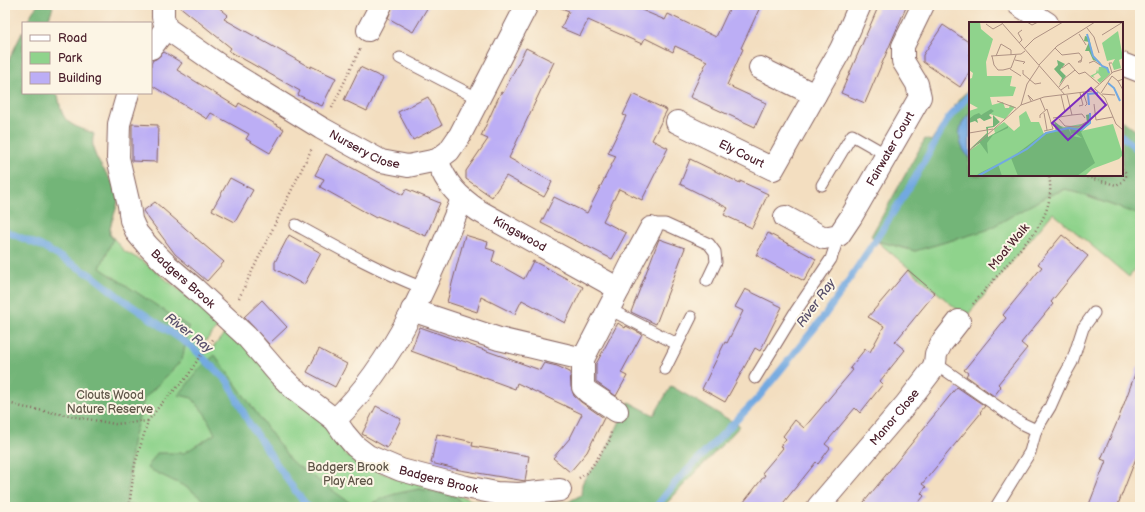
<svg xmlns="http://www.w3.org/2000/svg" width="1145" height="512" font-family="'Balsamiq Sans',sans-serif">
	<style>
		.green { fill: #8fd38c; stroke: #6c795c }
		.forest { fill: #73b578; stroke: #5e6a52 }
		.water { fill: #72a9e1; stroke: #5e6486 }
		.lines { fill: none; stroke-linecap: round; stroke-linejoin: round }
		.stream { stroke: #72a9e1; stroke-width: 7 }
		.building { fill: #bcaef5 }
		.service-casing { stroke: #85625f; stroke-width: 13 }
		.minor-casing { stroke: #85625f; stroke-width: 24 }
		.primary-casing { stroke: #85625f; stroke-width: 24 }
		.path { stroke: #85625f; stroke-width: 2.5; stroke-dasharray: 1 3; stroke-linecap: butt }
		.service { stroke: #fff; stroke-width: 11 }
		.minor { stroke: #fff; stroke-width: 22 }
		.primary { stroke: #fff; stroke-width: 22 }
		.labels { text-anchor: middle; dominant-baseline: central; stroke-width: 4; stroke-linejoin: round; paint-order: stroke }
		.street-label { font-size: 12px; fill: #4a1f2b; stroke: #fcf5e5 }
		.park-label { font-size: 12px; fill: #5f5548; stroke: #fcf5e5 }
		.water-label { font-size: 13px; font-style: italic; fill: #584f6b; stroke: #fcf5e5 }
		.inset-river { fill: none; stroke: #72a9e1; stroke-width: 2 }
		.inset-road { fill: none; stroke: #af9284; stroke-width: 1 }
		.view { fill: #7b2cbf; fill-opacity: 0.15; stroke: #7b2cbf; stroke-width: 2 }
		.inset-edge { fill: none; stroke: #4a1f2b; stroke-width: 2 }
	</style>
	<rect width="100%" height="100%" fill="#fcf5e5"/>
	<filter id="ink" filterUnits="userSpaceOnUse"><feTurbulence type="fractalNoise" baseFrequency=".025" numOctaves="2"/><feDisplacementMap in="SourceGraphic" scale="8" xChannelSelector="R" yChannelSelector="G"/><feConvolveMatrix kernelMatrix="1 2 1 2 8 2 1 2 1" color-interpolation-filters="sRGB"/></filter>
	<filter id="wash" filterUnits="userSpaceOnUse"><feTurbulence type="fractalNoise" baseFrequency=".012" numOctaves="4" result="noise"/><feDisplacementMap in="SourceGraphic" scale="16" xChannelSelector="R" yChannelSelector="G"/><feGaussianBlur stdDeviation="0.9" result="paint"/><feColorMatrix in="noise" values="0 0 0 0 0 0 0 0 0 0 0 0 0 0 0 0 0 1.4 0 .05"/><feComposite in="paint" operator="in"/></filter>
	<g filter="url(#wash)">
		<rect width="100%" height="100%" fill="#f3dec0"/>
		<!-- green -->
		<g class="green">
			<path d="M23,31V93H52L58,95C61,112 62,121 79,128C84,130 89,131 94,134L92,140L94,152L100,166L113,184L114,213L110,226V234L124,251L144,262L221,323L204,343L211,350L228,329L321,420L345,452L344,453L349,458L350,457C380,477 419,483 453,492C465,499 478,504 492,499L568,502L566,507H466L455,496L420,489L386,497L374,502L368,507H5V68Z"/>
			<path d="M1066,189L1140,215V263L1129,277L1053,213L966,317L877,241L915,251L1047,196Z"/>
		</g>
		<!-- forest -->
		<g class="forest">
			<path d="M38,5H50L53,7L47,23H27L33,11Z"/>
			<path d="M23,31V93H52L58,95C61,112 62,121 79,128C84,130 89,131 94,134C86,159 116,177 118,197C119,206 110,222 109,234L113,239L100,268L189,327L182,360L144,399L132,443L126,504L139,507H5V68Z"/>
			<path d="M970,89V114L967,116L970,175H1122V120L1140,134V215L1066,189L1047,196L987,230L915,251L877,241L871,236L925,139L931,141L960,98Z"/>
			<path d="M215,355L291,461L356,507H212L188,488L147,468L157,453H184L215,434L205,414L192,398L179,395L199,369Z"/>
			<path d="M671,386L740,426L663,507H566L568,502L581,495L582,484L585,478L602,459L629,402L654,415Z"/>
			<path d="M420,489L455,496L466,507H368C382,495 403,492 420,489Z"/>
		</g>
		<!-- water -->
		<path class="water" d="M970,114V158C957,146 955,125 970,114Z"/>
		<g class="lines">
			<!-- stream -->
			<g class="stream">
				<path d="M1122,136L1140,152"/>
				<path d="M5,231L41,246L74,265L94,277L123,300L191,346L228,382L249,423L293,488L308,507"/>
				<path d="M656,507L675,483L758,398L822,319L839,295L882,230L915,178L948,119L970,94"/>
			</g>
		</g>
		<g id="blocks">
			<!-- building -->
			<g class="building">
				<path d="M178,5H216L228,15L224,19L311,68V66L336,78L322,106L298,95L300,91L229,51L231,48Z"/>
				<path d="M393,5H429L413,32L388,18Z"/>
				<path d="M554,5H630L665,20L668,14L716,37L731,5H761L741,48L743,49L727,85L766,103L755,127L690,97L707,61L675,46L673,52L645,38L642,44L588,20L580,36L561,28L569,11Z"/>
				<path d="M879,5H907L865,103L841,93Z"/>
				<path d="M943,25L970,43V71L960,87L923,62V55Z"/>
				<path d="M526,48L554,62L509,158L552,182L544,197L506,176L492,197L466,179V171L488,139L481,136L501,92L503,93Z"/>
				<path d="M164,52L182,63L177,70L237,107L239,103L284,129L270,153L246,139L249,134L211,113L207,119L151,85V64L153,60L156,59Z"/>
				<path d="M360,67L383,78L367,111L344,100Z"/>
				<path d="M633,94L667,110L652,140L668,148L642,200L619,189L603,221L626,233L612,259L541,223L554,197L587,213L616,156L608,153L626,116L623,115Z"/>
				<path d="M428,97L442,125L413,140L398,112Z"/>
				<path d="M132,124L158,125L157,162L132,161Z"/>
				<path d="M326,154L403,195L406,189L440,203L426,236L377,216L376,218L320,187L324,179L315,175Z"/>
				<path d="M690,159L740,183V181L768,194L752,228L724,215L728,208L680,184Z"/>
				<path d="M230,178L253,190L235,222L212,210Z"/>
				<path d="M155,202L193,235L196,239V238L224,262L207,281L175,254L143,211Z"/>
				<path d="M768,233L816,259L804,281L756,255Z"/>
				<path d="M289,235L321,253L304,285L275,269V262Z"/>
				<path d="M465,235L488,242L486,248L495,251L492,261L524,279L533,261L583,287L565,323L522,300L515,314L481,297L477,312L447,302Z"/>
				<path d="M1062,235L1088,256L1051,302L1053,304L1021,343L1027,348L998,384L1001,387L994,396L966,376L968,373L964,370L1006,318L1003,315L1042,267L1038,264Z"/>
				<path d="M659,239L685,248L656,324L631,312Z"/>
				<path d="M908,270L935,293L895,342L905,350L880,381L883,384L860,413L855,408L825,444L830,448L818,464L816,462L780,507H740L765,475L762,473L783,448L780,446L786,439L783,436L795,420L804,428L853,370L850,368L865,349L870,352L884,326L868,317Z"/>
				<path d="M745,289L782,307L760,351L755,348L725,402L702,389L725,342L727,343L743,311L735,307Z"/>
				<path d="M262,300L287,327L269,344L244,317Z"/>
				<path d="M618,323L625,328L626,326L642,334L621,373L627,376L616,396L596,382V364Z"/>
				<path d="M420,327L540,370L544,363L557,366L570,372L571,387L574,396L581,402L604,418L587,452L570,472L553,458L570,438L582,414L517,383L515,389L411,351Z"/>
				<path d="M319,349L347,364L335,387L307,372Z"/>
				<path d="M1138,366L1140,367V448L1117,507H1088L1106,461L1101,459L1118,420Z"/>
				<path d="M957,387L985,406L980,412L981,413L922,484L926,487L921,493L924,496L915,507H860Z"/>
				<path d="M376,406L401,419L387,448L362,434Z"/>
				<path d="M437,434L473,442L472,446L529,456L525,481L460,470L431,463Z"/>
			</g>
		</g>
	</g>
	<g filter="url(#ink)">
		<use href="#blocks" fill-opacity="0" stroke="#85625f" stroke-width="1"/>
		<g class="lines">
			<!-- service casing -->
			<g class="service-casing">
				<g id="service">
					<path d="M400,58L479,99"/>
					<path d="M822,185L852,135L887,155"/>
					<path d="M296,225C338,248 379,271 423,288"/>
					<path d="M651,228L657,224H665L709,244L715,252L716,262L707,281"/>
					<path d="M609,309L677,344"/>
					<path d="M935,363L1021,423L1036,430L1050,407L1062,380L1072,362L1083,328L1094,313"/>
					<path d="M665,369L691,317"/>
					<path d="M755,378L794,314L831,259L839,235"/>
					<path d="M996,507L1030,452L1036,430"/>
				</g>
			</g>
			<!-- minor casing -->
			<g class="minor-casing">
				<g id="minor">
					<path id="s1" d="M163,5V17L166,28L222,67L321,128L381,161L408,166L437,160L449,151L460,135L527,5"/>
					<path d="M368,30L381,5"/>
					<path d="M151,48L166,28"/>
					<path d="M760,68L815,95"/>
					<path id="s2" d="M128,93L119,124L118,158L129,205L131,220L137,233L148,246L168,266L195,289L246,336L278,373L292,387L335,420L344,433L355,446L368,456L401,470L466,487L496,493L519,494L560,490"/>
					<path id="s3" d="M677,122L773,169L841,49L860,5"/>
					<path id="s4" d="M437,160C447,185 457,196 479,211L619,289L583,359V387L588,392L617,411"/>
					<path id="s5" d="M785,217L824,238L839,235L851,217L920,97L917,84L903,61V46L923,5"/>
					<path d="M619,289L634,259L651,228"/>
					<path d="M412,310L499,339L583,359"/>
					<path d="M335,420C395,363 432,274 462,199"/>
					<path id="s6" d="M818,507L906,404L932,370L935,363L936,354L941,344L959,321"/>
				</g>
			</g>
			<!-- primary casing -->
			<g class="primary-casing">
				<g id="primary">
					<path d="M1019,5L1047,23"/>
					<path d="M1122,64L1140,71"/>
				</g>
			</g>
			<!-- path -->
			<g class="path">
				<path d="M332,108L360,49"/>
				<path d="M1079,175L1116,185L1122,182L1126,176L1125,172L1122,169"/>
				<path d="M239,298L312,148"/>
				<path d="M973,304L1034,233C1047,214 1053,198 1049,175"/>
				<path d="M5,402L22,407L115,424L148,421"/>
				<path d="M579,478L588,472L610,440L611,432"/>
				<path d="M129,507L135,464L148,421L161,404L188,376L198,359L214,338"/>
			</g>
			<!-- service -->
			<use href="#service" class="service"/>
			<!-- minor -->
			<use href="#minor" class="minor"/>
			<!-- primary -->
			<use href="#primary" class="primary"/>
		</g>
	</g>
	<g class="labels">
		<!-- street labels -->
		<g class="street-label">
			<text stroke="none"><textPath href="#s1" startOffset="257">Nursery Close</textPath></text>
			<text stroke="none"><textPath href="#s5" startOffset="160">Fairwater Court</textPath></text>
			<text stroke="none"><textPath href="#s3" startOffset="72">Ely Court</textPath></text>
			<text stroke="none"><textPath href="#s4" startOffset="114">Kingswood</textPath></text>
			<text transform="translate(1009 247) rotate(-50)">Moat Walk</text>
			<text stroke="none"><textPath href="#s2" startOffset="209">Badgers Brook</textPath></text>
			<text stroke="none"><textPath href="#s6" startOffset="118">Manor Close</textPath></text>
			<text stroke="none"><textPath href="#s2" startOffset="541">Badgers Brook</textPath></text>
		</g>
		<!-- park labels -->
		<g class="park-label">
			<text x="110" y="395">Clouts Wood<tspan x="110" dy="14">Nature Reserve</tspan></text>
			<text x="348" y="467">Badgers Brook<tspan x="348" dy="14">Play Area</tspan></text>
		</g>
		<!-- water labels -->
		<g class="water-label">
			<text transform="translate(816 303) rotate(-54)">River Ray</text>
			<text transform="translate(189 333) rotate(38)">River Ray</text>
		</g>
	</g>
	<!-- overview -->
	<g transform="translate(969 22)">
		<rect width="154" height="154" fill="#f3dec0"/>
		<path d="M0,0H11L12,7L24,17L17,40L18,54H43L41,64L47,65L44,74L21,75L23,83L34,80L36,86H40L41,83L46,85L36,97L18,91L0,97V89L9,86L0,81V57L3,56L4,51L0,48ZM149,9L154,36L150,38L152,46L145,48L143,42L146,37L138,39L133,21ZM130,45H139L141,52L131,61L128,58L132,55L129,51L124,54L126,56L121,54L127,51L128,47L129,50ZM57,89L62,100H70L75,112L87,109L85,99L86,102L95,105L118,101L111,106L112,109L144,102L154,133L150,137L123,147L116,154H0V129L26,111L25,107L35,100L45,109L51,104L50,94Z" fill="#8fd38c"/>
		<path d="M116,14L120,15L124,34L132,41L124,38L120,29H116L120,20L115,19ZM88,38L96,42L91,48L97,54L90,63L93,56L85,47L89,43ZM22,87L25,89L20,93L23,96L15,99L11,96L8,97L9,101L6,99L0,101V97L5,93L10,91L12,93ZM121,92V101L112,110L126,141L108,154H49L42,136L74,112L87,109L85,99L95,107L99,106L103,114L113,116L106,111L102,112L101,106L111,107L118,101L117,93ZM24,93L31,100L25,105L19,106V115L39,104V106L24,113L18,121L19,132L11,121L0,128L18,111L17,105L24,104ZM29,142L33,154H8L9,152Z" fill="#73b578"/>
		<path class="inset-river" d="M118,12L124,34L133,44L138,46L140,51M139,61L145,66L151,79M120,83L119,72L129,71M9,154L58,127L77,111L100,106L112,108L121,101V91"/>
		<path class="inset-road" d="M32,0L96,73M58,0L63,3L69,0M17,2L24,7L33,2M118,6L125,15L130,31M110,12L117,23M133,13L154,0M50,21L53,18L49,11L53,8M86,26L93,33L110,31L113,35L112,40H109L112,38M55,27L65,17L94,0M22,34L52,32L56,29M23,34L25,43L29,48H34L42,46L47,33M27,34L32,22L42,28V33M46,38L56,40L54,42M120,41L125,39L131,43M143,41H140L143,51M70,43L88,24L126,0M93,46L100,41L106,48M41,47L52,54M54,48V52L66,62L72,61M154,57L149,59L154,68M90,65L96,56L106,48L110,52L116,50L130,62M126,67L136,76L147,102L154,108M92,68L99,63L100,67M114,70L118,82L116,84M132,71L143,54L149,59M133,72L146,73M92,73L96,90M71,76L76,88M28,79L47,86M62,79L59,73L64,78M125,82L127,98L144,95M52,83L58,62L70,44M110,84L114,83L111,71M75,91L78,108M103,93L113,92L116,96M71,96V93L78,87L84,107L75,109M84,96L103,93L98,73M90,97L96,104L109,105L117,100M0,111L24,107M0,129L52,83L75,75L123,69L144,50L154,47"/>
		<path class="view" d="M122,66L137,83L99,118L83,101Z"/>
		<rect width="154" height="154" class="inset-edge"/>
	</g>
	<!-- margin -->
	<rect width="1145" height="512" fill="none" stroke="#fcf5e5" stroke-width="20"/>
	<!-- legend -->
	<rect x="22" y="22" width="130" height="72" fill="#fcf5e5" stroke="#b59f9b"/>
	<rect x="30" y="35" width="20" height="6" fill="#ffffff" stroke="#b59f9b"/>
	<text x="58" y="42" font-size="12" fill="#4a1f2b">Road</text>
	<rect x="30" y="52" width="20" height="12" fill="#8fd38c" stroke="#b59f9b"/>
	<text x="58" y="62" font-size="12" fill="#4a1f2b">Park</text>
	<rect x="30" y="72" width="20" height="12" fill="#bcaef5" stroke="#b59f9b"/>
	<text x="58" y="82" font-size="12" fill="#4a1f2b">Building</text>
</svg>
